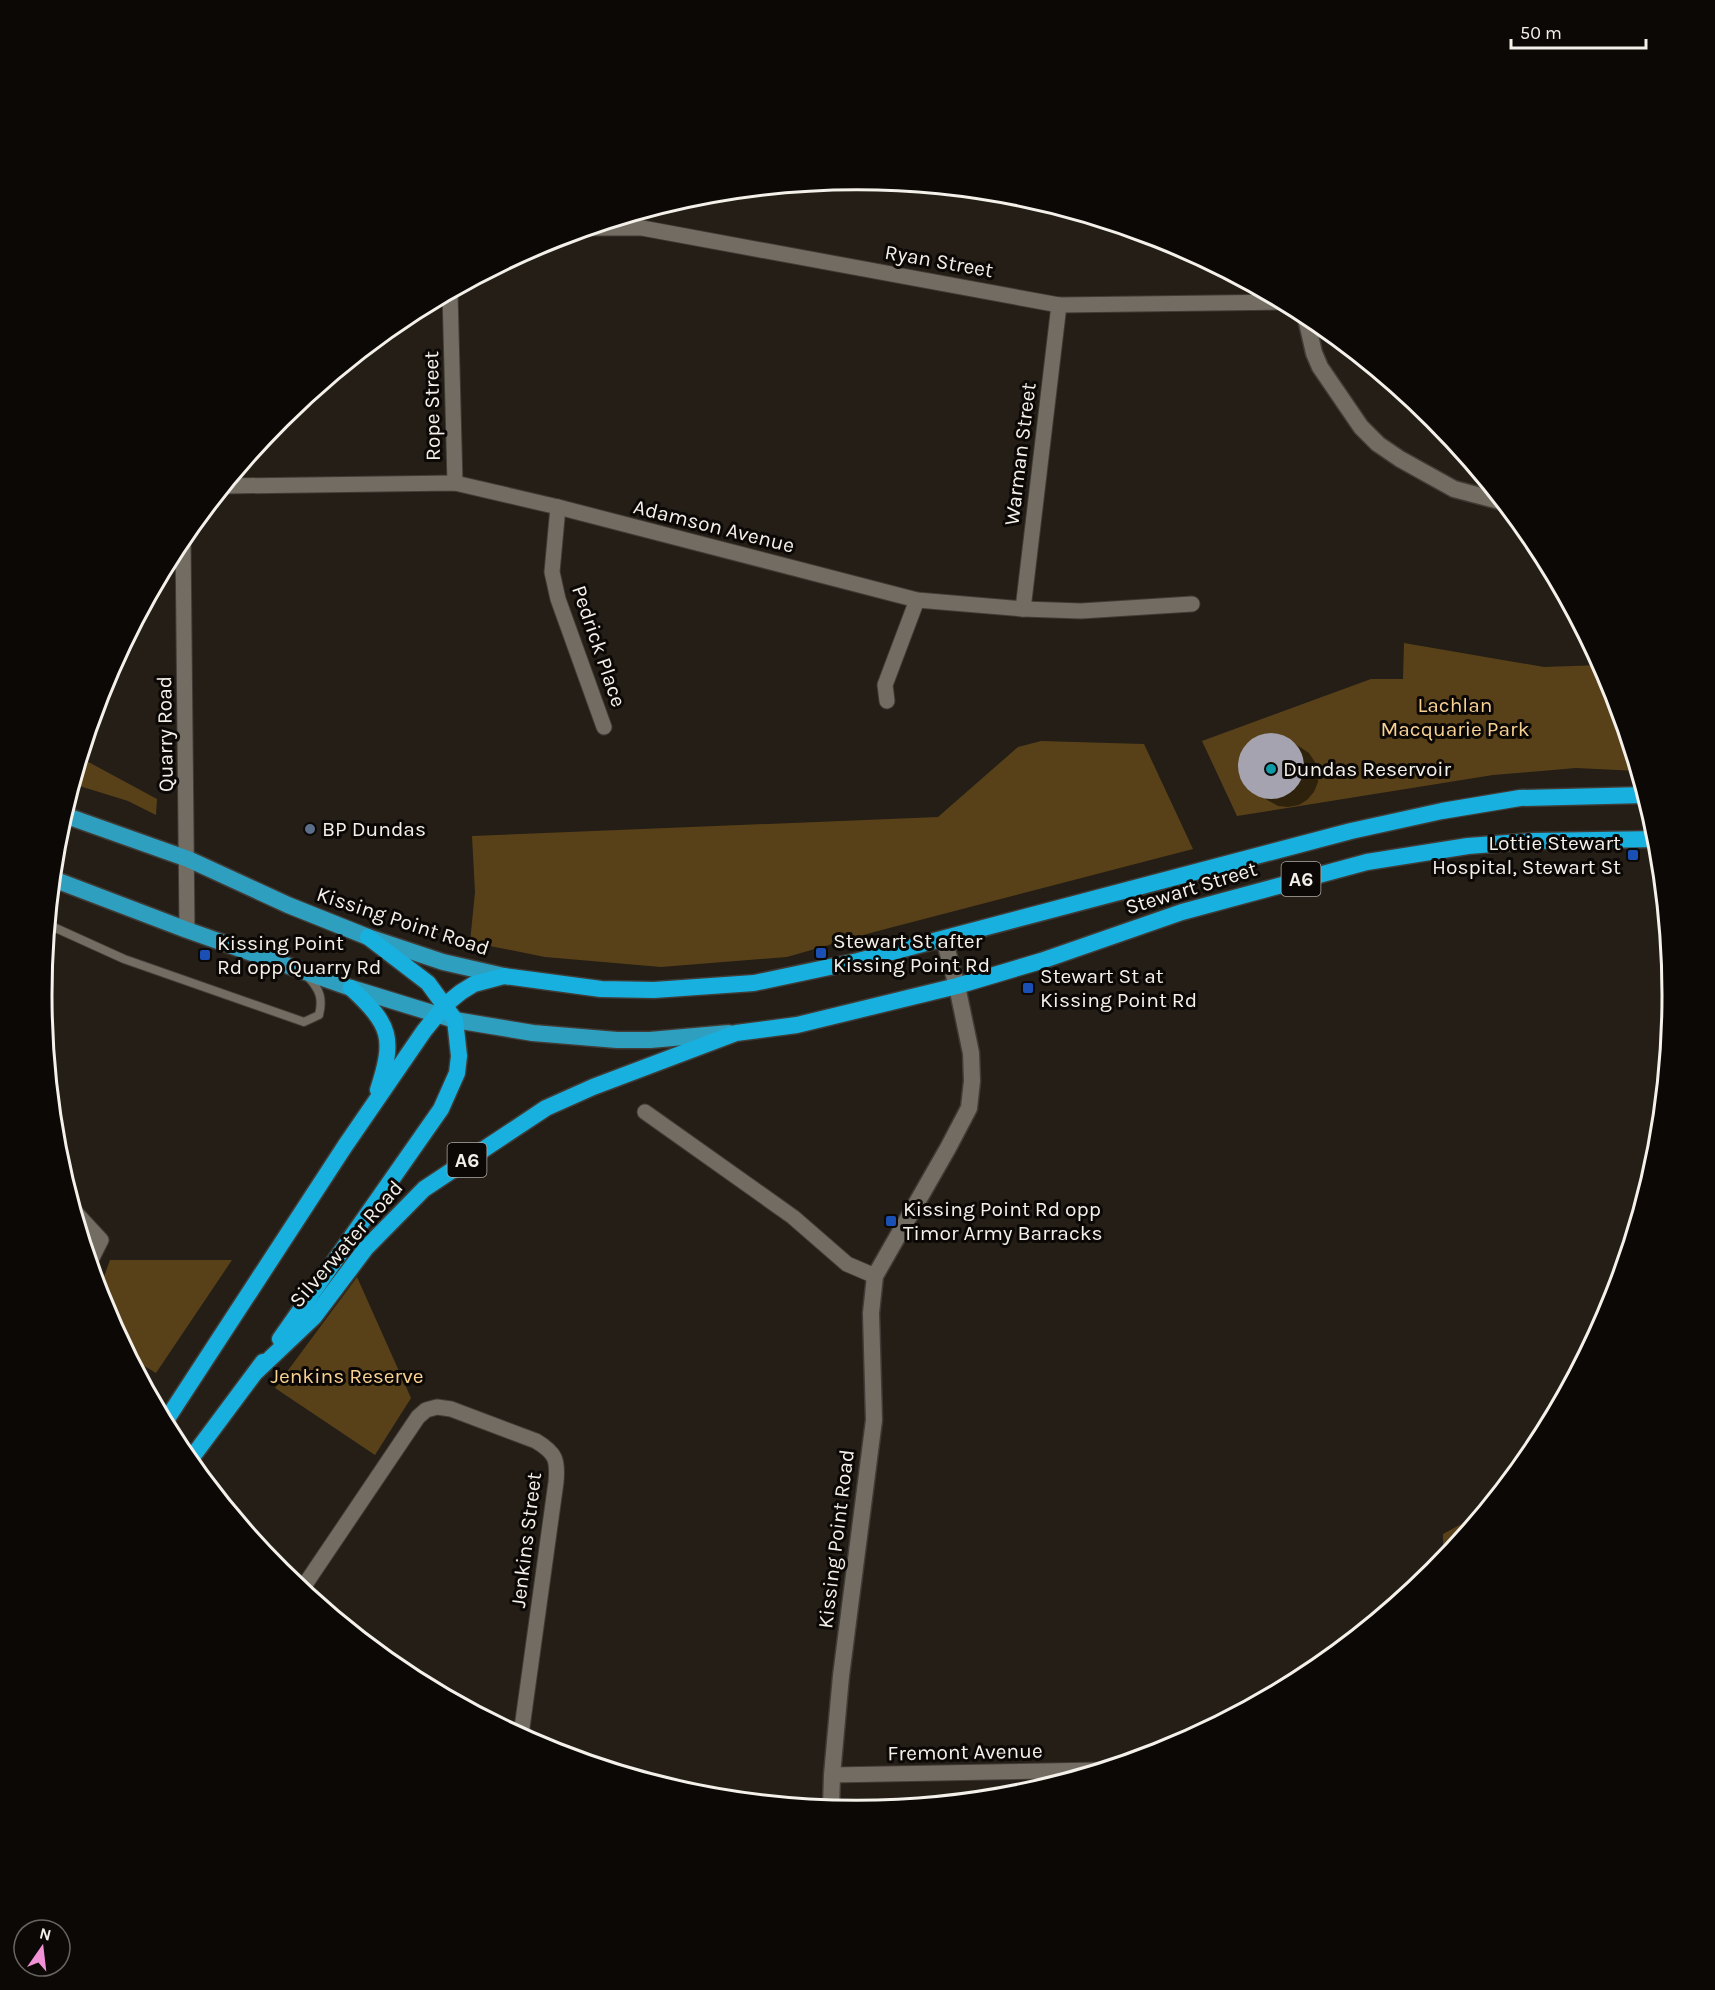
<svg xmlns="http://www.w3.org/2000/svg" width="1715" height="1990" font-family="Karla,sans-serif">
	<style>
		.green { fill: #584118 }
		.shadow { fill: #0007 }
		.building { fill: #a4a3af }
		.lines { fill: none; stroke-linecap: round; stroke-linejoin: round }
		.service-casing { stroke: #403b36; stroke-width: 10 }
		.minor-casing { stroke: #403b36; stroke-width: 17 }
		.tertiary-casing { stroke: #403b36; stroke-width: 19 }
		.primary-casing { stroke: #403b36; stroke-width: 19 }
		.trunk-casing { stroke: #403b36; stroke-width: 19 }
		.service { stroke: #736c62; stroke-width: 8 }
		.minor { stroke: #736c62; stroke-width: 15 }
		.tertiary { stroke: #736c62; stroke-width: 16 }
		.primary { stroke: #2f9fc0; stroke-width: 16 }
		.trunk { stroke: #18b0df; stroke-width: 16 }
		.culture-dot { fill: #0f9aa8; stroke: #0b0806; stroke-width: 2 }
		.service-dot { fill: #5c6f8a; stroke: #0b0806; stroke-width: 2 }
		.transit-dot { fill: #1a4fb4; stroke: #0b0806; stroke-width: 2 }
		.labels { text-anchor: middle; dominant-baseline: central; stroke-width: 6; stroke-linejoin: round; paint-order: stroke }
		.shield { fill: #0b0806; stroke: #aeaaa6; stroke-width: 1.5 }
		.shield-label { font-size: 20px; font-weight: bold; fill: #f4f0ea }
		.street-label { font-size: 21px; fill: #f4f0ea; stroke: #0b0806 }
		.park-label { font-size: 21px; fill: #f8d193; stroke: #0b0806 }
		.poi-label { font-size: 21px; fill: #f4f0ea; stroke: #0b0806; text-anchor: start }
		.rim { fill: none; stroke: #f4f0ea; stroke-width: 3 }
	</style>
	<rect width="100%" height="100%" fill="#241e16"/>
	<!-- green -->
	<g class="green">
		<path d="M1404,643L1544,667L1602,665L1611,683L1638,771L1576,768L1493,775L1237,816L1202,741L1371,679H1403Z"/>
		<path d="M1041,741L1144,744L1193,849L874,932L787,957L661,967L545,957L470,942L475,892L472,836L938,817L1018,747Z"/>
		<path d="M81,758L157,799L156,815L128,801L73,784Z"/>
		<path d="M110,1260H232L156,1373L131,1358L104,1307L99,1290Z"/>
		<path d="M357,1277L411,1398L375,1455L275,1388Z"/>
		<path d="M1482,1513L1443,1560V1534Z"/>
	</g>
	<!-- shadow -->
	<path class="shadow" d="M1274,735L1284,738L1300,747L1309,753L1315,762L1318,772V782L1314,792L1307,800L1299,805L1288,807L1278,806L1269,801L1253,792L1245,785L1241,776L1239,766L1241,756L1246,747L1253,740L1263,736Z"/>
	<!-- building -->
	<circle class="building" cx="1271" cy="766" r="33"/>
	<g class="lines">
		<!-- service casing -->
		<g class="service-casing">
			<path id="service" d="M49,925L124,959L304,1022L319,1015C323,999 320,990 309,978"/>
		</g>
		<!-- minor casing -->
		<g class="minor-casing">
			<g id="minor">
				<path d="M591,228H642L1059,305L1282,302"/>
				<path d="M450,293L455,483"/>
				<path d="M226,486L455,483L558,507L917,600L1023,609L1081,611L1192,604"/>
				<path d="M558,507L552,572L558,599L604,727"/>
				<path d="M183,538L187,930"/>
				<path d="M1023,609L1059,305"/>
				<path d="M887,701L885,685L917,600"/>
				<path d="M645,1112L793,1217L847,1264L875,1276"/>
				<path d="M76,1213L101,1240L90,1262"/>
				<path d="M302,1589L418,1417L426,1410L437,1407L451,1409L536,1441C556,1453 558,1460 556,1482L521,1735"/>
				<path d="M832,1775L1098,1770"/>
			</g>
		</g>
		<!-- tertiary casing -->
		<g class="tertiary-casing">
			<g id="tertiary">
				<path d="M1305,314L1314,353L1320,367L1361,427L1378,444L1400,459L1454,489L1503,502"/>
				<path d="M831,1808L832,1775L841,1676L874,1420L871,1313L875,1276L948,1148L969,1108L972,1081L971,1053L957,986L944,939"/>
			</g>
		</g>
		<!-- primary casing -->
		<g class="primary-casing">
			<g id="primary">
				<path d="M64,815L188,859L288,905L368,937L443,962L504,976"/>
				<path d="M53,879L187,930L351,988L455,1020L533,1033L617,1040H650L729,1033"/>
			</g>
		</g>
		<!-- trunk casing -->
		<g class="trunk-casing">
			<g id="trunk">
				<path d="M351,988C391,1025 395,1038 378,1090"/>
				<path d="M280,1339L441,1109L457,1073L459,1056L455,1020L428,983L368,937"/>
				<path d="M257,1371L314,1317L366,1248L424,1189L546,1108L593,1087L736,1033L797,1025L957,986L1041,961L1182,912L1367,862L1468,846L1533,841L1658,839"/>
				<path d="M165,1422L345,1146L424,1031L445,1005L461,992L474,984L504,976L601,989L654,990L754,983L858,961L1351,831L1442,811L1520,798L1645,795"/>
				<path d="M190,1460L263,1362"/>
			</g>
		</g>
		<!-- service -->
		<use href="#service" class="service"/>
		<!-- minor -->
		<use href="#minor" class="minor"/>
		<!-- tertiary -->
		<use href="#tertiary" class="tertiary"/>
		<!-- primary -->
		<use href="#primary" class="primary"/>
		<!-- trunk -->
		<use href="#trunk" class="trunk"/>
	</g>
	<!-- markers -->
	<circle class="culture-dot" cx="1271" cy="769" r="6"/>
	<circle class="service-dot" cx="310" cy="829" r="6"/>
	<g class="transit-dot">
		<rect x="1627" y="849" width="12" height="12" rx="3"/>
		<rect x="815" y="947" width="12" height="12" rx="3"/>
		<rect x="199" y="949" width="12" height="12" rx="3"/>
		<rect x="1022" y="982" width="12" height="12" rx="3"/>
		<rect x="885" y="1215" width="12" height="12" rx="3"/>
	</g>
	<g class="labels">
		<!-- shield labels -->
		<g class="shield">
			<rect x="1281.5" y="862" width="39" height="34" rx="4.5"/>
			<rect x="447.5" y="1143" width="39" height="34" rx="4.5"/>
		</g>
		<g class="shield-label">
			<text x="1301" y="879">A6</text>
			<text x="467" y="1160">A6</text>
		</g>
		<!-- street labels -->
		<g class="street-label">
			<text transform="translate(939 261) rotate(10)">Ryan Street</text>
			<text transform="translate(432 406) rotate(-91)">Rope Street</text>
			<text transform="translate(1020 454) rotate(-83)">Warman Street</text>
			<text transform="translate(714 526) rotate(14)">Adamson Avenue</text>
			<text transform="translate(599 646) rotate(71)">Pedrick Place</text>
			<text transform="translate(165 734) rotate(-91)">Quarry Road</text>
			<text transform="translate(1191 888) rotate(-17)">Stewart Street</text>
			<text transform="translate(403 921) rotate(18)">Kissing Point Road</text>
			<text transform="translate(346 1244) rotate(-49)">Silverwater Road</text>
			<text transform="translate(836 1539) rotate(-83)">Kissing Point Road</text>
			<text transform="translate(526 1540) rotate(-83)">Jenkins Street</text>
			<text transform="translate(965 1752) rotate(-1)">Fremont Avenue</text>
		</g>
		<!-- park labels -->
		<g class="park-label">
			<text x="1455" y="705">Lachlan<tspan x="1455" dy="24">Macquarie Park</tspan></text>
			<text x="347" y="1376">Jenkins Reserve</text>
		</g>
		<!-- poi labels -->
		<g class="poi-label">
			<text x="1283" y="769">Dundas Reservoir</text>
			<text x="322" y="829">BP Dundas</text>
			<text x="1621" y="843" text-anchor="end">Lottie Stewart<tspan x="1621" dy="24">Hospital, Stewart St</tspan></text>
			<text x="833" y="941">Stewart St after<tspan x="833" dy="24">Kissing Point Rd</tspan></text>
			<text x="217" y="943">Kissing Point<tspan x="217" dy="24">Rd opp Quarry Rd</tspan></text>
			<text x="1040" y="976">Stewart St at<tspan x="1040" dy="24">Kissing Point Rd</tspan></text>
			<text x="903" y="1209">Kissing Point Rd opp<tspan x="903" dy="24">Timor Army Barracks</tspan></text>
		</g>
	</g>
	<!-- crop -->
	<path d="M0 0H1715V1990H0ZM52 995a805 805 0 1 1 1610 0a805 805 0 1 1-1610 0Z" fill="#0b0806" fill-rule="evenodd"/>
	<path class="rim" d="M52 995a805 805 0 1 1 1610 0a805 805 0 1 1-1610 0Z"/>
	<!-- north arrow -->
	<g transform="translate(42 1948) rotate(14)"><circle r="28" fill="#0b0806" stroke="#686561" stroke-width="1.5"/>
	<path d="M0-4.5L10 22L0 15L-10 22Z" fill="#f291d6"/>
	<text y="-9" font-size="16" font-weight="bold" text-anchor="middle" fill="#f4f0ea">N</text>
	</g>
	<!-- scale -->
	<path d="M1511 39v9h135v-9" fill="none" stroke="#f4f0ea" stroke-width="3"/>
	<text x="1520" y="39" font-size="18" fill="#f4f0ea" stroke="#0b0806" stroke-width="4.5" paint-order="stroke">50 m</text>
</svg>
